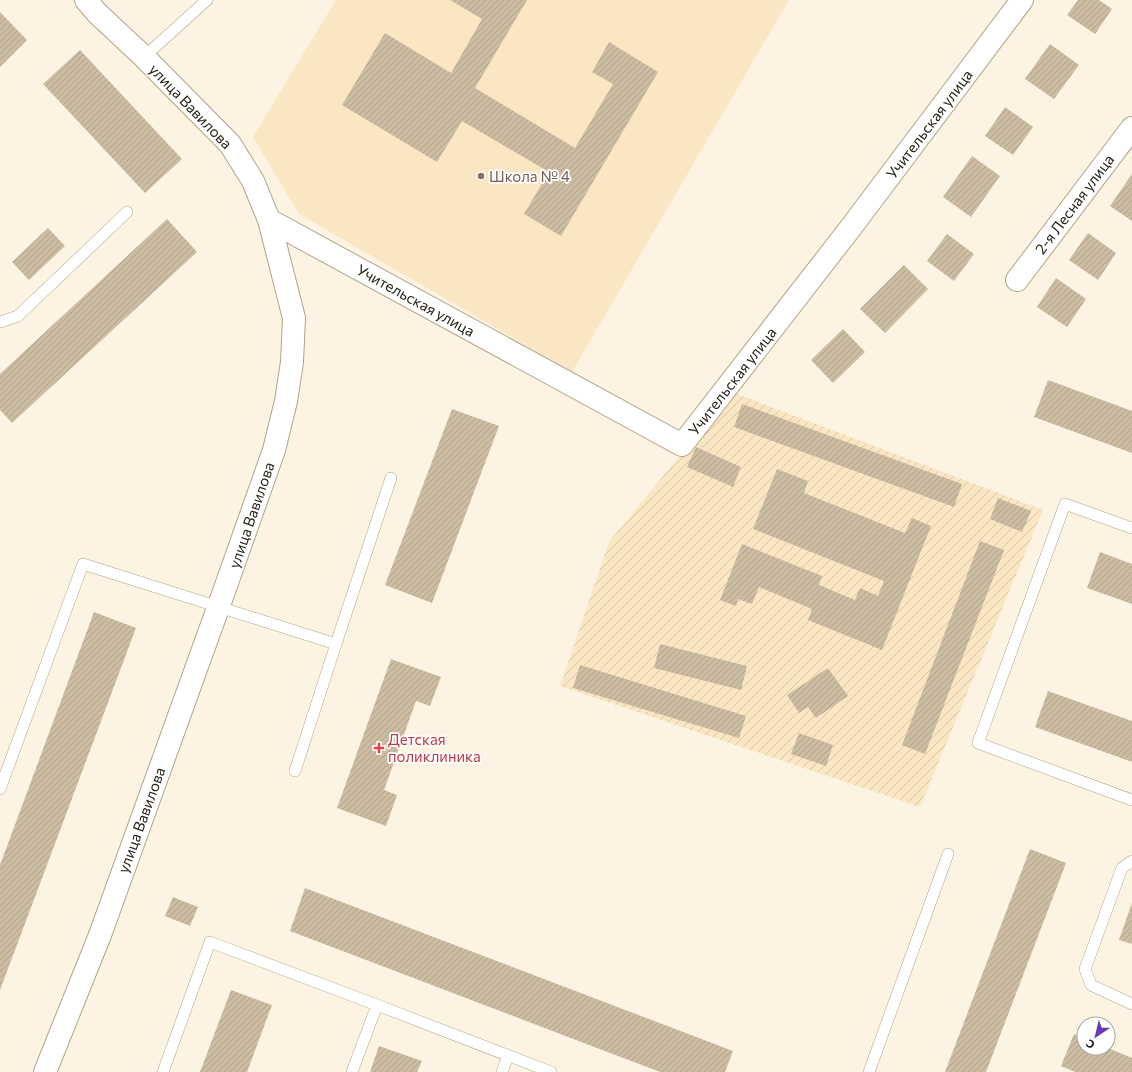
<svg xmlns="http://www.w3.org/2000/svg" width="1132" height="1072" font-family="Commissioner,sans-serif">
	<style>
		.built { fill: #fae6c3 }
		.industrial { fill: url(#industrial-furrows) }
		.building { fill: url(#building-hatch) }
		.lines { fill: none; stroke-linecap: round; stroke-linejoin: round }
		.service-casing { stroke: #b1a388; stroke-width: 12 }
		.minor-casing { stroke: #b1a388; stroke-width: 24 }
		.tertiary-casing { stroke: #b1a388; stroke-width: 24 }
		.service { stroke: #fff; stroke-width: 11 }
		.minor { stroke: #fff; stroke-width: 22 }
		.tertiary { stroke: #fff; stroke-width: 22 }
		.education-dot { fill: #8d6e63; stroke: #fff; stroke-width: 1.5 }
		.health-dot { fill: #e0444e; stroke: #fff; stroke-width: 1.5 }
		.labels { text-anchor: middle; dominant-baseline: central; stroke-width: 3.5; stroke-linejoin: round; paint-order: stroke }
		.street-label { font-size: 15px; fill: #282218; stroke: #fff }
		.education-label { font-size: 15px; fill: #785e54; stroke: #fff; text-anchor: start }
		.health-label { font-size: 15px; fill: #be3a42; stroke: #fff; text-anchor: start }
	</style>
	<defs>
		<pattern id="industrial-furrows" width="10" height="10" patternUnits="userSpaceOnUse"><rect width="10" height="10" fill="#fae6c3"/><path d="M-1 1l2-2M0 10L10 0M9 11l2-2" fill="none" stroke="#d6c5a7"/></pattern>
		<pattern id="building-hatch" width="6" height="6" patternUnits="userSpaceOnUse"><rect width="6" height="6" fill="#ccbda2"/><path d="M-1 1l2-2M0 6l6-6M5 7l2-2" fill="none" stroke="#afa28b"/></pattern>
	</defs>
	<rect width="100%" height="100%" fill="#fcf3e3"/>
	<!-- built -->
	<path class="built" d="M336,0H789L572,372L299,214L253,137Z"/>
	<!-- industrial -->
	<path class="industrial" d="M732,392L1043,510L920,807L560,686L609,542Z"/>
	<!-- building -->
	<g class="building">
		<path d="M450,0H527L475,88L575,148L613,84L592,72L609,42L658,72L561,236L524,214L549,172L462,121L437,162L342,105L385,33L451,73L482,19Z"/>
		<path d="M1078,0H1099L1112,9L1095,34L1067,15Z"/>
		<path d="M0,12L27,40L0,67Z"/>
		<path d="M1050,44L1079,65L1054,99L1025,79Z"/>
		<path d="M80,50L182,159L145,193L43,84Z"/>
		<path d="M1005,107L1033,127L1013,155L985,136Z"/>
		<path d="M972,156L1000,176L971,217L943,197Z"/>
		<path d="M1132,174V221L1110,206Z"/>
		<path d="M167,219L197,252L12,423L0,410V374Z"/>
		<path d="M48,228L65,246L29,280L12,262Z"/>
		<path d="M1088,233L1116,253L1098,280L1069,260Z"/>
		<path d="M947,234L974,254L954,281L927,261Z"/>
		<path d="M904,265L928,289L885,333L860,309Z"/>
		<path d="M1056,278L1086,299L1067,327L1037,307Z"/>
		<path d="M843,329L865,352L833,383L811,360Z"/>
		<path d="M1048,380L1132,411V453L1034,417Z"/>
		<path d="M742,404L962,484L954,507L734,427Z"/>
		<path d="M452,409L499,426L432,603L385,585Z"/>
		<path d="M696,447L741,467L733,487L687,467Z"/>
		<path d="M777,469L808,481L804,493L905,533L912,518L931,526L882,650L808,620L812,609L759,587L752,604L738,599L736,606L720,600L742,544L822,576L819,585L855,600L860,588L878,596L884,581L753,529Z"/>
		<path d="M998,498L1031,511L1022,532L990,519Z"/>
		<path d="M980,541L1004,550L925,754L902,745Z"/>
		<path d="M1100,552L1132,564V604L1087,588Z"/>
		<path d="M94,612L136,628L0,990V865Z"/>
		<path d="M660,644L747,666L741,690L654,668Z"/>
		<path d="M391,659L441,677L430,706L416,701L384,790L397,795L386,826L337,808Z"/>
		<path d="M580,665L746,716L739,738L573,688Z"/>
		<path d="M828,668L848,696L816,718L808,707L799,713L787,695Z"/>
		<path d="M1048,691L1132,721V762L1035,727Z"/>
		<path d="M799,733L833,745L826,766L791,754Z"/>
		<path d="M1030,849L1066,863L986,1072H945Z"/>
		<path d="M305,888L733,1051L725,1072H660L290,931Z"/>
		<path d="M173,897L198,907L190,926L165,916Z"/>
		<path d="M1132,903V944L1119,940Z"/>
		<path d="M231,990L272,1005L247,1072H200Z"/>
		<path d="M1074,1034L1084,1038V1048H1108L1132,1058V1072H1075L1061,1066Z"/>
		<path d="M379,1046L422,1061L417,1072H370Z"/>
	</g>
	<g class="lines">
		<!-- service casing -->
		<g class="service-casing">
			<g id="service">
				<path d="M144,57L207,0"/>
				<path d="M0,322L18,316L127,212"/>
				<path d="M1132,528L1065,504L978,743L1132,800"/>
				<path d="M336,644L391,478"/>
				<path d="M0,789L83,564L336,644L295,771"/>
				<path d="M1132,861L1122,868L1085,969L1091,985L1132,1004"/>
				<path d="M163,1072L210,942L377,1005L551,1072"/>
				<path d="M352,1072L377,1005"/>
				<path d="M502,1072L508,1056"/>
				<path d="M869,1072L948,854"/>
			</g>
		</g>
		<!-- minor casing -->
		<g class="minor-casing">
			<g id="minor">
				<path d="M269,220L682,445L852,226L1022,0"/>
				<path d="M1017,280L1132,128"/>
			</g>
		</g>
		<!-- tertiary casing -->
		<g class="tertiary-casing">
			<path id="tertiary" d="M45,1072L100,935L222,597L274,450L286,401L292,362L294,318L269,220L253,181L230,144L144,57L97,13L86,0"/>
		</g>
		<!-- service -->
		<use href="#service" class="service"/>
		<!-- minor -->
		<use href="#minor" class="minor"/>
		<!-- tertiary -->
		<use href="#tertiary" class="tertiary"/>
	</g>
	<!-- markers -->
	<circle class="education-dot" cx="481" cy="176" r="4"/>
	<path class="health-dot" d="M377 742h4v4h4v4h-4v4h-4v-4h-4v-4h4z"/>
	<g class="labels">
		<!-- street labels -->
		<g class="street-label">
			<text transform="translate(191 106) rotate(46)">улица Вавилова</text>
			<text transform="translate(929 124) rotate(-53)">Учительская улица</text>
			<text transform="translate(1074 204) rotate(-53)">2-я Лесная улица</text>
			<text transform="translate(416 300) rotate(29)">Учительская улица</text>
			<text transform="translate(732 381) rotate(-52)">Учительская улица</text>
			<text transform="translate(251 515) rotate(-71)">улица Вавилова</text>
			<text transform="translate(141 820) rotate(-70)">улица Вавилова</text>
		</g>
		<!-- education labels -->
		<g class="education-label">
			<text x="489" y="176">Школа № 4</text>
		</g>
		<!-- health labels -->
		<g class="health-label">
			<text x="388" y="739">Детская<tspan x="388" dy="17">поликлиника</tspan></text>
		</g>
	</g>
	<!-- north arrow -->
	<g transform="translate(1096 1036) rotate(215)"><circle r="19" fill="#ffffff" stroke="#a9a7a3"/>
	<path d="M0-3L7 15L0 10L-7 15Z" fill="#683ab1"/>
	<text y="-6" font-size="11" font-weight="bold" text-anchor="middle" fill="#282218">С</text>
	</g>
</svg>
